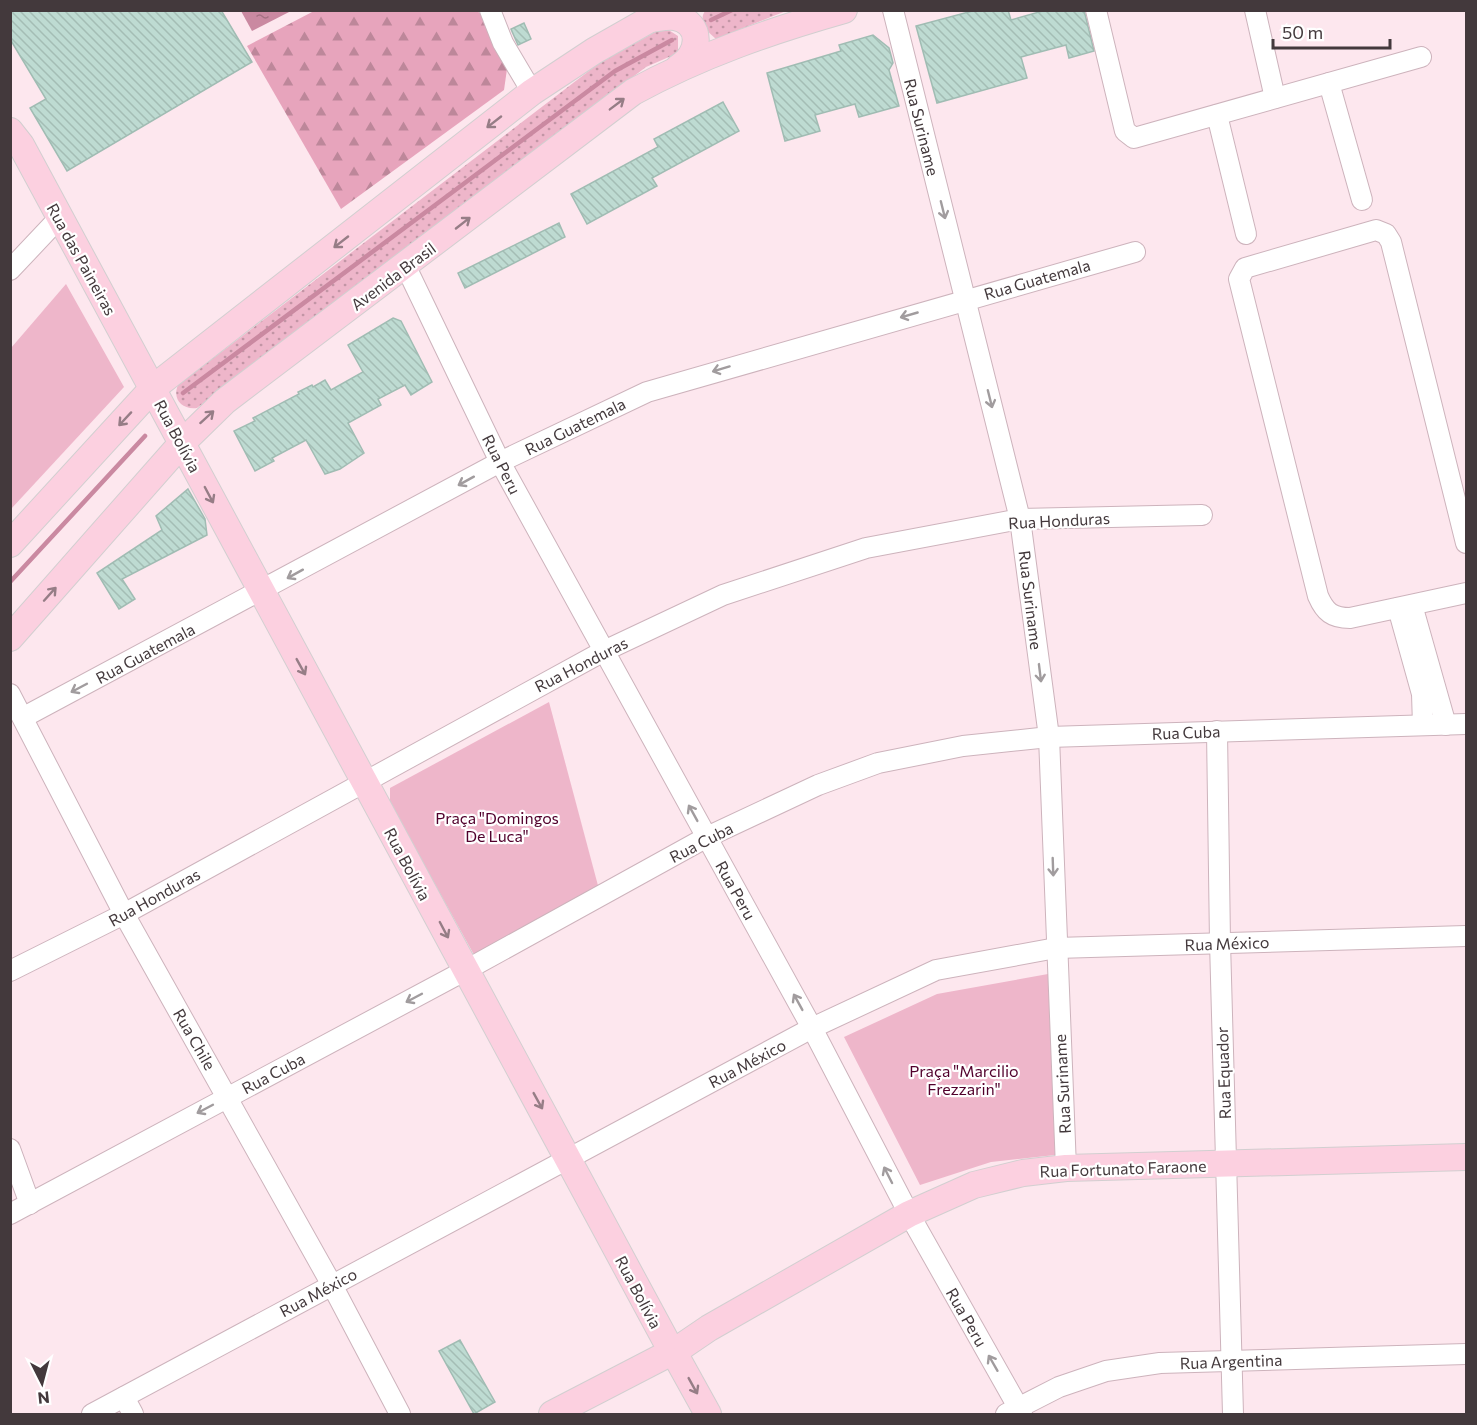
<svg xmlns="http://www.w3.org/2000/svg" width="1477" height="1425" font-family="Commissioner,sans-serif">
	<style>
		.grass { fill: url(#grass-dots) }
		.forest { fill: url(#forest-firs) }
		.park { fill: #eeb6ca }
		.water { fill: url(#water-ripples) }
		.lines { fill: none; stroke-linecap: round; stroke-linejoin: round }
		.stream { stroke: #ca89a1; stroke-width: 4.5 }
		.building { fill: url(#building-back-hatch); stroke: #a0bcb3; stroke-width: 1.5 }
		.minor-casing { stroke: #cdb3bc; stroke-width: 22 }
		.major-casing { stroke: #d2cfd0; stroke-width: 28 }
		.minor { stroke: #fff; stroke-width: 20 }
		.major { stroke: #fcd0e0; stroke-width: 26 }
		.oneway { stroke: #967d86 }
		.oneway2 { stroke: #a19c9e }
		.labels { text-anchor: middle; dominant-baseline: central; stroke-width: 4.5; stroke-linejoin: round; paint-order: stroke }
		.street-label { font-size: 16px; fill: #43393c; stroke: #fff }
		.park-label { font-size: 16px; fill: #51002c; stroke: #fff }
	</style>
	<defs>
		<pattern id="grass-dots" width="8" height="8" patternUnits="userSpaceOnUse" patternTransform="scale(1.5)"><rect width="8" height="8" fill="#eeb6ca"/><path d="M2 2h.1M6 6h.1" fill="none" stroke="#c295a5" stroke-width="1.8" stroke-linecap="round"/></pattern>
		<pattern id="forest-firs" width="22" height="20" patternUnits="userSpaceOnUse" patternTransform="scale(1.5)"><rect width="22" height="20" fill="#e7a4bc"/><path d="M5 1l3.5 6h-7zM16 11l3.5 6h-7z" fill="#bd879a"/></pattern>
		<pattern id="water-ripples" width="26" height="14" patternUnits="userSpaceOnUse" patternTransform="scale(1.5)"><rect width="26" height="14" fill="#ca89a1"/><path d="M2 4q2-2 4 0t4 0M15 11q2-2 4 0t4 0" fill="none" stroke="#a67184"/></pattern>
		<pattern id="building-back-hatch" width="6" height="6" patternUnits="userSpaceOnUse" patternTransform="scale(1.5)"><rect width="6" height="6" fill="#bedbd2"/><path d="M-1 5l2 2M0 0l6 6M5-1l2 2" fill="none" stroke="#a4bdb5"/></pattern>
	</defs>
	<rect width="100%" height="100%" fill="#fde7ee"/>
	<!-- grass -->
	<g class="grass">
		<path d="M705,11H786L716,39C707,32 698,21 705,11Z"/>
		<path d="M664,27L678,36V53L646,67L197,408C182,410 172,399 178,385L598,64Z"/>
	</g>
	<!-- forest -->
	<path class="forest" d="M314,11H477L484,16L507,69L504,90L341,209L247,46Z"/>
	<!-- park -->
	<g class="park">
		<path d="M66,284L124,387L11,509V348Z"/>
		<path d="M549,702L600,893L478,956L473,953L390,803V788Z"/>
		<path d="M1048,974L1055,1155L991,1162L920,1185L844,1037L937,994Z"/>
	</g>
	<!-- water -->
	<path class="water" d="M241,11H291L252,31Z"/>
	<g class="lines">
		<!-- stream -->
		<g class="stream">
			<path d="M711,20L732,10"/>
			<path d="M183,393L615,71L672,40"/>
			<path d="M10,582L145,436"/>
		</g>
	</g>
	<!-- building -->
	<g class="building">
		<path d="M10,10H221L252,62L67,171L30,108L46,99L10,39Z"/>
		<path d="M976,10H1008L1011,20L1046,10H1084L1094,51L1069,58L1066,45L1021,57L1027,78L937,103L916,26Z"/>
		<path d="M524,23L531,39L518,45L511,29Z"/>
		<path d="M873,35L889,48L893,63L889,70L899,106L859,117L855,104L815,115L820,131L785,141L767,73L841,51L839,45Z"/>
		<path d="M723,102L739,131L652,178L657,186L587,224L571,194L658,147L654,139Z"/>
		<path d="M559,223L565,237L465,288L458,273Z"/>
		<path d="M393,318L401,321L432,382L411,395L405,385L378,399L381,405L348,423L364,453L340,469L325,474L306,440L272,458L274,461L255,471L234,431L255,421L253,418L299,394L298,392L312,385L313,387L325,380L331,390L363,372L348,345Z"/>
		<path d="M188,489L205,519L207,535L122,579L135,599L119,609L97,573L162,530L156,516Z"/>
		<path d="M460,1340L495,1402L474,1414L439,1351Z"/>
	</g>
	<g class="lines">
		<!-- minor casing -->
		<g class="minor-casing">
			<g id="minor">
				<path d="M490,10L503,43L532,92"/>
				<path d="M893,10L1020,519L1049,737L1066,1168"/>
				<path d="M1096,10L1125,131L1134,138L1421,57"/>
				<path d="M1255,10L1275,98"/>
				<path d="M1329,83L1362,200"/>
				<path d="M1217,115L1246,234"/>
				<path d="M406,267L500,462L812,1028L909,1214L1022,1414"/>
				<path d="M10,270L59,218"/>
				<path d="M1466,543L1391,242L1386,234L1376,230L1245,268L1239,279L1318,596C1325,612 1332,618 1350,618L1466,593"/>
				<path d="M1412,605L1446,725"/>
				<path d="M1398,608L1422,694L1423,725"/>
				<path d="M10,694L124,914L332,1285L400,1414"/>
				<path d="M24,717L500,462L647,392L1135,252"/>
				<path d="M1217,731L1220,942L1233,1414"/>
				<path d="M10,971L124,914L602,652L723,595L866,548L1020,519L1202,515"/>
				<path d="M10,1149L30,1204"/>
				<path d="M10,1214L466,970L707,837L818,785L878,763L963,746L1049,737L1466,724"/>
				<path d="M124,1397L133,1414"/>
				<path d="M92,1414L812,1028L936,970L1056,948L1466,936"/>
				<path d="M1006,1414L1059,1387L1106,1371L1160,1363L1466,1354"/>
			</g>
		</g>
		<!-- major casing -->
		<g class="major-casing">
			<g id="major">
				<path d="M651,19C659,18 667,16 675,17C704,23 700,55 679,67"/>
				<path d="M10,131L21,145C235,543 453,939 665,1339"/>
				<path d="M10,544L153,388L532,92L594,51L666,10"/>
				<path d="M10,638L182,443L225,401L633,92C701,55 770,31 844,10"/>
				<path d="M684,1345L709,1328L909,1214L974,1185L1023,1173L1066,1168L1466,1157"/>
				<path d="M677,1358L708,1414"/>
				<path d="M552,1414L664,1356"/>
			</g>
		</g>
		<!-- minor -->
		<use href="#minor" class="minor"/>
		<!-- major -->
		<use href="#major" class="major"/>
	</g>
	<!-- one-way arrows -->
	<defs><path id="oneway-shaft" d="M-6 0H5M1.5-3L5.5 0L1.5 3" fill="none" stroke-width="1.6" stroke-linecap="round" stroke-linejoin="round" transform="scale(1.5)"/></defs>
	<g class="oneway">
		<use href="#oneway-shaft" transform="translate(617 104) rotate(-37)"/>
		<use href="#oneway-shaft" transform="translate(494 122) rotate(142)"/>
		<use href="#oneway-shaft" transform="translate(463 223) rotate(-38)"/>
		<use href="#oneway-shaft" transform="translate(341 242) rotate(142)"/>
		<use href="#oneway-shaft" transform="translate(207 417) rotate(-42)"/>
		<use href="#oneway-shaft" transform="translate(125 419) rotate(133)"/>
		<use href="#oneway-shaft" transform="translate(209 495) rotate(62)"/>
		<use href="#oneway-shaft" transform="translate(50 594) rotate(-48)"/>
		<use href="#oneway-shaft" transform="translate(301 667) rotate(61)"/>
		<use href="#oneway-shaft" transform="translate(444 930) rotate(62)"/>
		<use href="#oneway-shaft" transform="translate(538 1101) rotate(61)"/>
		<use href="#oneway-shaft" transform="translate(693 1386) rotate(61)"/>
	</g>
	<g class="oneway2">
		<use href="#oneway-shaft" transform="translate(943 210) rotate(76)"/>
		<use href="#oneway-shaft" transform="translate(909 315) rotate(164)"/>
		<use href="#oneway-shaft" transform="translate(721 369) rotate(163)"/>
		<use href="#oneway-shaft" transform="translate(990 399) rotate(76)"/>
		<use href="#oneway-shaft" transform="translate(466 481) rotate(151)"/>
		<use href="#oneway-shaft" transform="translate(295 574) rotate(151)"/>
		<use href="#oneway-shaft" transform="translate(1040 673) rotate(83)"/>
		<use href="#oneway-shaft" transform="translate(79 688) rotate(152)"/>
		<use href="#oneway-shaft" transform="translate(693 813) rotate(-119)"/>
		<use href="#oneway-shaft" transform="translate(1053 867) rotate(88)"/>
		<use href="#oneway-shaft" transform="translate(414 998) rotate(152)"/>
		<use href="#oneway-shaft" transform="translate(798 1002) rotate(-119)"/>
		<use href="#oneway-shaft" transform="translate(205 1109) rotate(152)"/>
		<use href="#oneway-shaft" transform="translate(888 1175) rotate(-117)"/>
		<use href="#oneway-shaft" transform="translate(993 1363) rotate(-120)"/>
	</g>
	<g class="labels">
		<!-- street labels -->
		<g class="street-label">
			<text transform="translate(922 127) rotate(76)">Rua Suriname</text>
			<text transform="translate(82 259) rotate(61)">Rua das Paineiras</text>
			<text transform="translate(393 276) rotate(-37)">Avenida Brasil</text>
			<text transform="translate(1037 279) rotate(-16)">Rua Guatemala</text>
			<text transform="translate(575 426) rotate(-26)">Rua Guatemala</text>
			<text transform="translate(178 436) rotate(62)">Rua Bolívia</text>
			<text transform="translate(502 464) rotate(63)">Rua Peru</text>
			<text transform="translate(1059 520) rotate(-3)">Rua Honduras</text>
			<text transform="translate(1031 600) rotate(83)">Rua Suriname</text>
			<text transform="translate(145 653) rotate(-28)">Rua Guatemala</text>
			<text transform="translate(581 664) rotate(-27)">Rua Honduras</text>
			<text transform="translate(1186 732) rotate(-2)">Rua Cuba</text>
			<text transform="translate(701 842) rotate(-27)">Rua Cuba</text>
			<text transform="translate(408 864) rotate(62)">Rua Bolívia</text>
			<text transform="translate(736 890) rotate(61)">Rua Peru</text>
			<text transform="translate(154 897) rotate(-29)">Rua Honduras</text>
			<text transform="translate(1227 943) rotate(-2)">Rua México</text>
			<text transform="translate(195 1039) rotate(60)">Rua Chile</text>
			<text transform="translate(747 1063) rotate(-28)">Rua México</text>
			<text transform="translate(273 1073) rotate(-28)">Rua Cuba</text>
			<text transform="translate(1223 1073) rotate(-92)">Rua Equador</text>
			<text transform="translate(1062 1084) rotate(-93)">Rua Suriname</text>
			<text transform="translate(1123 1168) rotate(-2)">Rua Fortunato Faraone</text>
			<text transform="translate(318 1292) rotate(-28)">Rua México</text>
			<text transform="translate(639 1292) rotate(62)">Rua Bolívia</text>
			<text transform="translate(967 1317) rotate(60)">Rua Peru</text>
			<text transform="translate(1231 1361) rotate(-2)">Rua Argentina</text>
		</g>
		<!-- park labels -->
		<g class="park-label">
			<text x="497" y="817">Praça "Domingos<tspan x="497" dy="18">De Luca"</tspan></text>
			<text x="964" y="1070">Praça "Marcilio<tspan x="964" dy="18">Frezzarin"</tspan></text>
		</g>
	</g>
	<!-- border -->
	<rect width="1477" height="1425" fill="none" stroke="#43393c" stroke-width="24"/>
	<!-- north arrow -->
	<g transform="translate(42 1383) rotate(174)" stroke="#ffffff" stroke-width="4.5" paint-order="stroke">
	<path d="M0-4.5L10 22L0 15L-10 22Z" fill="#43393c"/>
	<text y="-9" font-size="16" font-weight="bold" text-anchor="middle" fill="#43393c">N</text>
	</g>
	<!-- scale -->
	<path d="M1273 39v9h117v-9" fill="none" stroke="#43393c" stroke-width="3"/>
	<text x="1282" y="39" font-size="18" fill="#43393c" stroke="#ffffff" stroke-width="4.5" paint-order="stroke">50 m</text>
</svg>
